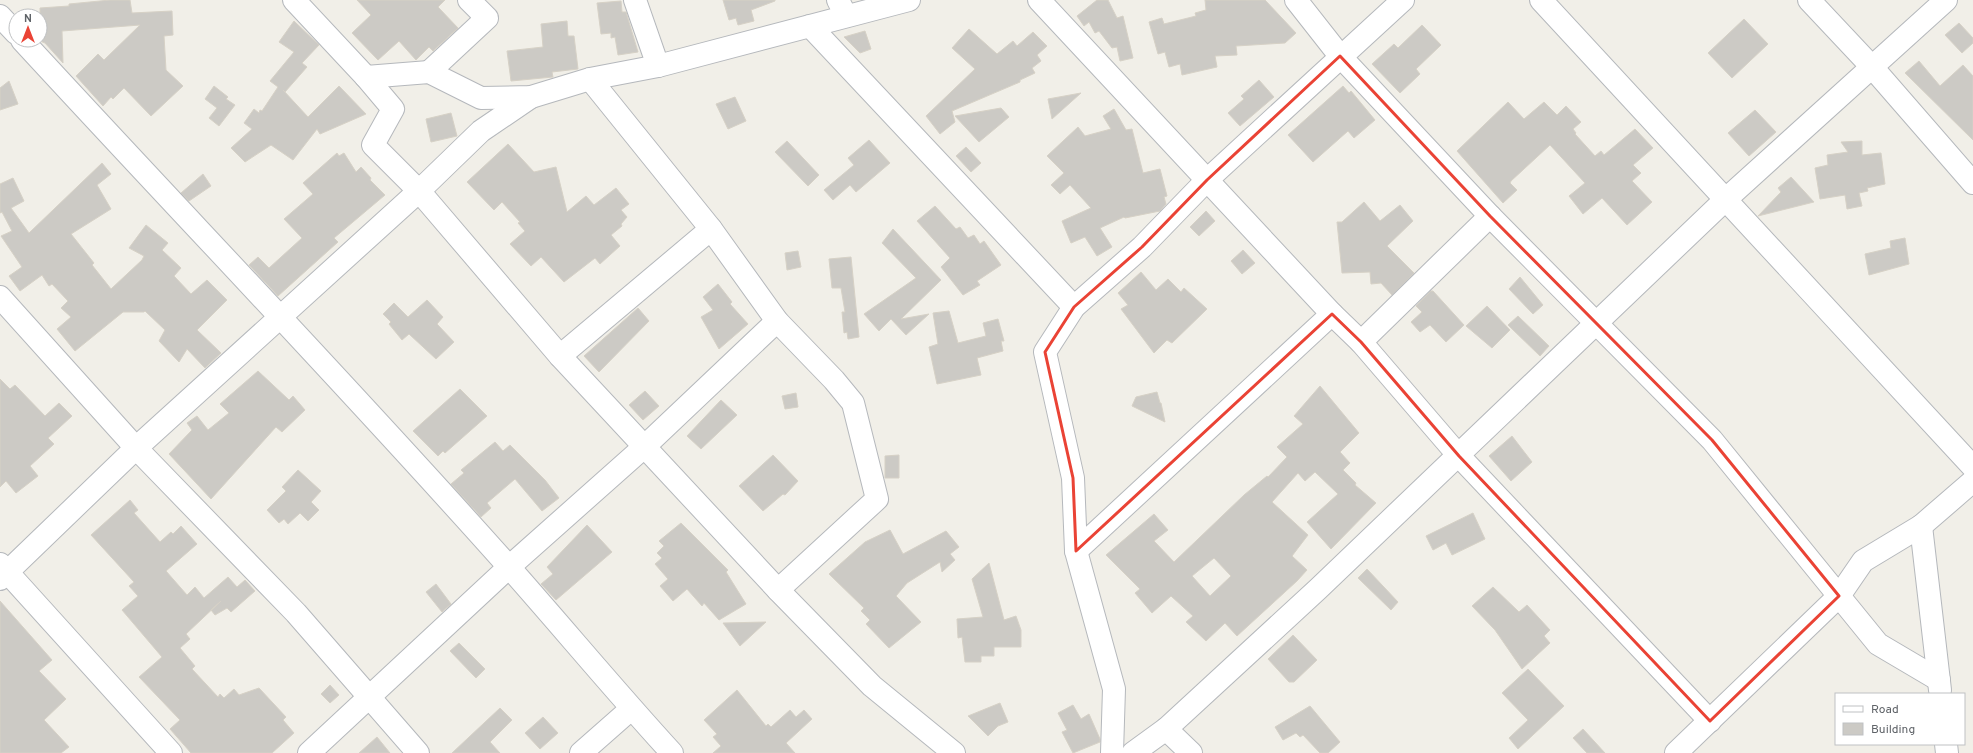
<svg xmlns="http://www.w3.org/2000/svg" width="1973" height="753" font-family="Overpass,sans-serif">
	<style>
		.building { fill: #cccac5; stroke: #d6d1c6; fill-rule: evenodd }
		.lines { fill: none; stroke-linecap: round; stroke-linejoin: round }
		.minor-casing { stroke: #b5b8bc; stroke-width: 24 }
		.minor { stroke: #fff; stroke-width: 22 }
		.marked { fill: none; stroke: #ea4335; stroke-width: 3; stroke-linejoin: round }
	</style>
	<rect width="100%" height="100%" fill="#f1efe8"/>
	<!-- building -->
	<g class="building">
		<path d="M110,0H130L132,13L172,11L173,35L164,36L166,70L183,86L151,116L124,88L113,99L111,97L103,106L76,76L98,54L104,60L140,25L62,31L63,63L45,43L40,41V8L69,6V4Z"/>
		<path d="M357,0H445L438,7L458,28L433,51L429,47L416,60L399,41L378,60L352,33L371,15Z"/>
		<path d="M723,0H775V1L751,10L754,21L738,25L736,18L729,20Z"/>
		<path d="M1097,0H1108L1117,18L1123,16L1133,58L1120,61L1117,47L1112,48L1099,31L1095,33L1089,22L1084,26L1077,16Z"/>
		<path d="M1205,0H1265L1296,33L1285,43L1236,46L1237,55L1215,56L1217,67L1182,75L1180,64L1169,67L1165,52L1158,54L1149,22L1162,18L1164,24L1196,16L1195,13L1206,10Z"/>
		<path d="M621,1L622,12H626L638,52L618,55L615,37L611,38V33L601,34L597,3Z"/>
		<path d="M1744,19L1768,44L1732,78L1708,53Z"/>
		<path d="M294,21L319,45L302,63L307,67L285,92L283,90L308,117L339,86L366,114L320,134L317,129L293,160L271,145L245,162L231,148L252,129L244,123L254,109L259,113L260,110L262,111L278,87L270,81L294,52L279,42Z"/>
		<path d="M567,21L568,36H574L578,69L552,72L553,77L511,81L507,51L543,47L541,24Z"/>
		<path d="M1959,23L1973,38V43L1962,53L1945,35Z"/>
		<path d="M1422,25L1441,45L1416,69L1420,74L1400,93L1372,64L1394,44L1398,48Z"/>
		<path d="M969,29L997,54L1013,41L1017,46L1033,32L1047,46L1037,55L1041,61L1032,68L1035,73L1020,80V82L952,111L955,122L940,134L926,116L975,69L952,48Z"/>
		<path d="M865,31L871,49L860,53L844,37Z"/>
		<path d="M1919,61L1940,86L1963,65L1973,76V140L1905,73Z"/>
		<path d="M1259,80L1274,97L1240,126L1228,113L1244,99L1241,96Z"/>
		<path d="M9,81L18,104L0,110V88Z"/>
		<path d="M214,86L228,97L226,99L235,105L219,126L209,118L217,108L205,99Z"/>
		<path d="M1343,86L1349,93L1351,91L1375,120L1354,138L1348,131L1313,162L1288,135Z"/>
		<path d="M1081,93L1052,119L1048,99Z"/>
		<path d="M735,97L746,121L728,129L716,104Z"/>
		<path d="M1508,102L1524,119L1544,102L1557,115L1566,106L1581,122L1573,129L1576,133L1575,134L1595,156L1601,151L1604,155L1635,129L1653,148L1633,165L1641,173L1632,181L1652,202L1627,225L1602,198L1583,214L1569,196L1585,183L1550,145L1511,181L1510,183L1517,190L1503,203L1457,151Z"/>
		<path d="M1001,108L1009,117L979,142L955,116Z"/>
		<path d="M1114,109L1126,130L1132,129L1143,173L1160,169L1167,196L1164,197L1166,204L1160,211L1125,218L1124,217L1100,228L1112,247L1097,256L1085,237L1071,243L1062,221L1091,208L1070,185L1060,194L1051,185L1064,173L1047,156L1078,127L1085,136L1111,129L1103,116Z"/>
		<path d="M1755,110L1776,132L1749,156L1728,133Z"/>
		<path d="M451,113L457,136L431,142L426,119Z"/>
		<path d="M869,140L890,163L856,192L850,185L833,200L824,190L854,165L848,158Z"/>
		<path d="M787,141L819,175L808,186L775,152Z"/>
		<path d="M1862,141V155L1881,153L1885,184L1867,188L1868,191L1859,193L1862,206L1847,209L1845,195L1820,199L1815,168L1828,165L1827,155L1848,152L1841,142Z"/>
		<path d="M508,144L534,172L556,167L567,212L586,196L594,205L616,188L629,204L621,210L627,217L621,224L622,226L611,235L620,246L600,264L595,258L564,282L541,257L531,266L510,244L525,231L518,223L520,222L502,202L494,210L467,182Z"/>
		<path d="M966,147L981,163L971,172L956,156Z"/>
		<path d="M337,153L339,156L344,153L356,172L361,167L371,178L370,180L385,195L334,238L338,242L278,296L249,265L258,257L269,268L302,238L284,219L313,194L303,183Z"/>
		<path d="M102,163L111,174L97,185L111,209L71,234L94,263L92,265L111,289L142,260L144,256L129,248L146,225L168,243L162,250L181,268L174,276L191,294L207,280L227,300L197,330L221,353L205,368L187,349L179,362L159,341L165,330L145,311L144,312H123L75,351L57,329L71,317L61,308L68,301L52,284L49,286L42,275L20,291L9,276L22,267L1,236L12,231L2,212L0,213V184L13,178L24,201L11,208L29,233Z"/>
		<path d="M203,174L211,186L189,201L181,193Z"/>
		<path d="M1791,177L1814,202L1758,216L1781,192L1778,188Z"/>
		<path d="M1364,202L1380,221L1400,205L1413,221L1387,246L1414,273L1392,295L1381,283L1371,284L1370,272L1342,273L1337,222H1342Z"/>
		<path d="M935,206L956,229L960,227L968,238L974,235L980,244L984,241L1001,265L977,281L980,285L963,295L941,267L950,258L917,221Z"/>
		<path d="M1206,211L1215,221L1199,236L1190,227Z"/>
		<path d="M893,229L941,280L901,319L929,314L906,335L891,319L879,331L864,314L916,278L882,243Z"/>
		<path d="M1905,238L1909,264L1869,275L1865,254L1891,248L1890,241Z"/>
		<path d="M1243,250L1255,263L1242,274L1231,261Z"/>
		<path d="M798,251L801,267L787,270L785,253Z"/>
		<path d="M851,257L859,337L848,339L847,332L844,333L842,312H845L841,288H832L829,259Z"/>
		<path d="M1141,272L1156,290L1168,279L1181,292L1184,288L1207,309L1172,343L1167,340L1154,353L1121,309L1128,305L1118,293Z"/>
		<path d="M1520,277L1543,305L1533,314L1509,289Z"/>
		<path d="M718,284L732,302L730,304L748,324L719,349L701,317L713,310L703,297Z"/>
		<path d="M1431,291H1433L1464,325L1446,342L1430,325L1420,332L1411,322L1422,312L1416,306Z"/>
		<path d="M427,300L443,317L437,324L454,342L436,359L409,334L402,340L389,324L391,322L383,314L394,303L408,317Z"/>
		<path d="M1487,306L1510,330L1492,348L1466,326Z"/>
		<path d="M638,308L649,321L599,372L584,356Z"/>
		<path d="M949,311L958,343L986,336L983,323L998,319L1004,341H1001L1003,351L977,358L981,375L937,384L929,347L938,344L933,313Z"/>
		<path d="M1518,316L1549,346L1540,356L1508,325Z"/>
		<path d="M258,371L289,400L293,396L305,410L282,432L276,427L211,499L169,454L192,430L187,423L197,416L208,430L229,413L220,404Z"/>
		<path d="M0,379L10,389L15,385L45,416L59,403L72,416L48,438L54,444L30,466L38,476L16,493L6,481L0,487Z"/>
		<path d="M1320,386L1359,433L1340,452L1350,463L1343,470L1356,483L1355,485L1376,503L1331,549L1307,522L1338,494L1315,472L1305,481L1298,473L1272,502L1308,535L1292,556L1307,570L1297,581L1237,636L1225,623L1206,641L1186,622L1193,616L1171,596L1152,613L1135,593L1140,589L1106,555L1154,514L1168,530L1154,541L1174,562L1244,495L1267,476L1268,477L1287,457L1277,447L1303,424L1294,416ZM1214,558L1231,576L1210,596L1192,576Z"/>
		<path d="M460,389L487,416L445,453L443,451L438,456L413,431Z"/>
		<path d="M645,391L659,406L643,420L629,405Z"/>
		<path d="M1157,392L1160,403H1161L1165,422L1132,406L1136,397Z"/>
		<path d="M796,393L798,407L785,409L782,396Z"/>
		<path d="M721,400L737,415L701,449L687,436Z"/>
		<path d="M1512,436L1532,462L1511,481L1489,456Z"/>
		<path d="M495,442L503,451L510,445L545,480L559,498L542,511L515,479L487,503L491,508L481,517L451,484L464,473L461,470Z"/>
		<path d="M773,455L798,481L785,495L783,494L763,511L739,486Z"/>
		<path d="M899,455V478H885V456Z"/>
		<path d="M298,470L321,491L311,502L319,510L308,521L300,513L288,524L284,519L279,523L267,510L286,491L282,487Z"/>
		<path d="M130,500L138,510L134,513L160,542L171,532L173,534L181,526L197,544L166,571L187,595L195,587L204,598L228,577L237,587L245,580L255,591L231,612L227,608L215,615L211,610L221,601L186,634L190,639L180,648L195,666L192,669L218,697L220,694L224,698L234,689L239,695L259,688L286,717L283,720L294,733L272,753H191L170,729L180,720L139,677L162,657L122,610L138,596L129,586L134,582L91,535Z"/>
		<path d="M1473,513L1485,539L1452,555L1446,543L1433,550L1426,536Z"/>
		<path d="M681,523L728,570L726,572L746,604L719,620L704,603L702,606L687,589L673,601L660,586L668,579L655,564L662,558L657,553L664,546L659,541Z"/>
		<path d="M587,525L612,552L556,600L541,584L553,574L547,567Z"/>
		<path d="M890,530L903,554L946,531L959,547L950,554L955,560L942,572L940,562L907,583L896,596L921,622L889,648L866,624L870,620L861,611L864,608L829,574L865,542Z"/>
		<path d="M989,563L1004,620L1016,616L1021,630V647H994V656H981V662H965L962,637L958,638L957,619L983,617L972,579Z"/>
		<path d="M1367,569L1398,602L1391,610L1358,578Z"/>
		<path d="M436,584L451,604L442,612L426,592Z"/>
		<path d="M1493,587L1519,612L1527,605L1550,630L1544,636L1550,643L1522,669L1495,630L1472,606Z"/>
		<path d="M0,601L52,660L39,671L66,699L44,720L69,747L61,753H0Z"/>
		<path d="M766,622L740,646L723,623Z"/>
		<path d="M1293,635L1317,660L1294,682H1289L1268,659Z"/>
		<path d="M459,643L485,669L476,678L450,651Z"/>
		<path d="M1528,669L1564,706L1518,749L1509,738L1528,720L1502,693Z"/>
		<path d="M330,685L339,695L330,703L321,694Z"/>
		<path d="M737,690L766,726L768,724L771,727L790,710L796,717L804,710L812,719L786,743L795,753H713L721,746L713,737L717,734L704,720Z"/>
		<path d="M1000,703L1008,722L998,726L988,736L968,716Z"/>
		<path d="M1073,705L1081,719L1089,714L1100,739V742L1073,753L1062,732L1067,730L1058,713Z"/>
		<path d="M1310,706L1340,742L1328,753H1320L1303,735L1300,737L1296,733L1283,740L1275,727Z"/>
		<path d="M500,708L512,720L490,742L500,753H452Z"/>
		<path d="M543,717L558,733L540,749L525,733Z"/>
		<path d="M1583,729L1605,753H1587L1573,738Z"/>
		<path d="M377,737L390,753H359Z"/>
	</g>
	<g class="lines">
		<!-- minor casing -->
		<g class="minor-casing">
			<g id="minor">
				<path d="M294,0L366,77L393,109L373,145L419,191L560,356L778,590L872,686L954,753"/>
				<path d="M635,0L658,66"/>
				<path d="M838,0L846,16"/>
				<path d="M1039,0L1332,314L1361,342L1459,456L1710,721"/>
				<path d="M1296,0L1340,56L1490,216L1712,440L1878,644L1939,680"/>
				<path d="M1541,0L1973,467"/>
				<path d="M1809,0L1872,67L1973,183"/>
				<path d="M0,16L16,33"/>
				<path d="M810,26L1074,307"/>
				<path d="M22,40C184,216 350,388 509,567C564,629 616,692 672,753"/>
				<path d="M429,72L487,18L469,0"/>
				<path d="M366,77L429,72L481,98L531,97L590,79L658,66L909,0"/>
				<path d="M590,79L711,229L777,321L834,380L853,403L877,499L778,590"/>
				<path d="M0,297L136,448L296,613L418,753"/>
				<path d="M1361,342L1490,216"/>
				<path d="M560,356L711,229"/>
				<path d="M1921,526L1940,690"/>
				<path d="M1076,551L1332,314"/>
				<path d="M0,564L171,753"/>
				<path d="M0,579L136,448L419,191L481,131L531,97"/>
				<path d="M1166,729L1191,753"/>
				<path d="M1946,744L1947,753"/>
				<path d="M309,753L509,567L644,447L777,321"/>
				<path d="M581,753L631,709"/>
				<path d="M1112,753L1114,689L1076,551L1073,478L1045,352L1074,307L1142,247L1207,180L1403,0"/>
				<path d="M1133,753L1166,729L1318,589L1725,200L1946,0"/>
				<path d="M1676,753L1839,596L1863,561L1921,526L1973,481"/>
			</g>
		</g>
		<!-- minor -->
		<use href="#minor" class="minor"/>
	</g>
	<!-- marked area -->
	<path class="marked" d="M1340,56L1490,216L1712,440L1839,596L1710,721L1459,456L1361,342L1332,314L1076,551L1073,478L1045,352L1074,307L1142,247L1207,180Z"/>
	<!-- legend -->
	<rect x="1835" y="693" width="130" height="52" fill="#ffffff" stroke="#bfc1c3"/>
	<rect x="1843" y="706" width="20" height="6" fill="#ffffff" stroke="#bfc1c3"/>
	<text x="1871" y="713" font-size="12" fill="#5f6368">Road</text>
	<rect x="1843" y="723" width="20" height="12" fill="#cccac5" stroke="#bfc1c3"/>
	<text x="1871" y="733" font-size="12" fill="#5f6368">Building</text>
	<!-- north arrow -->
	<g transform="translate(28 28)"><circle r="19" fill="#ffffff" stroke="#bfc1c3"/>
	<path d="M0-3L7 15L0 10L-7 15Z" fill="#ea4335"/>
	<text y="-6" font-size="11" font-weight="bold" text-anchor="middle" fill="#5f6368">N</text>
	</g>
</svg>
